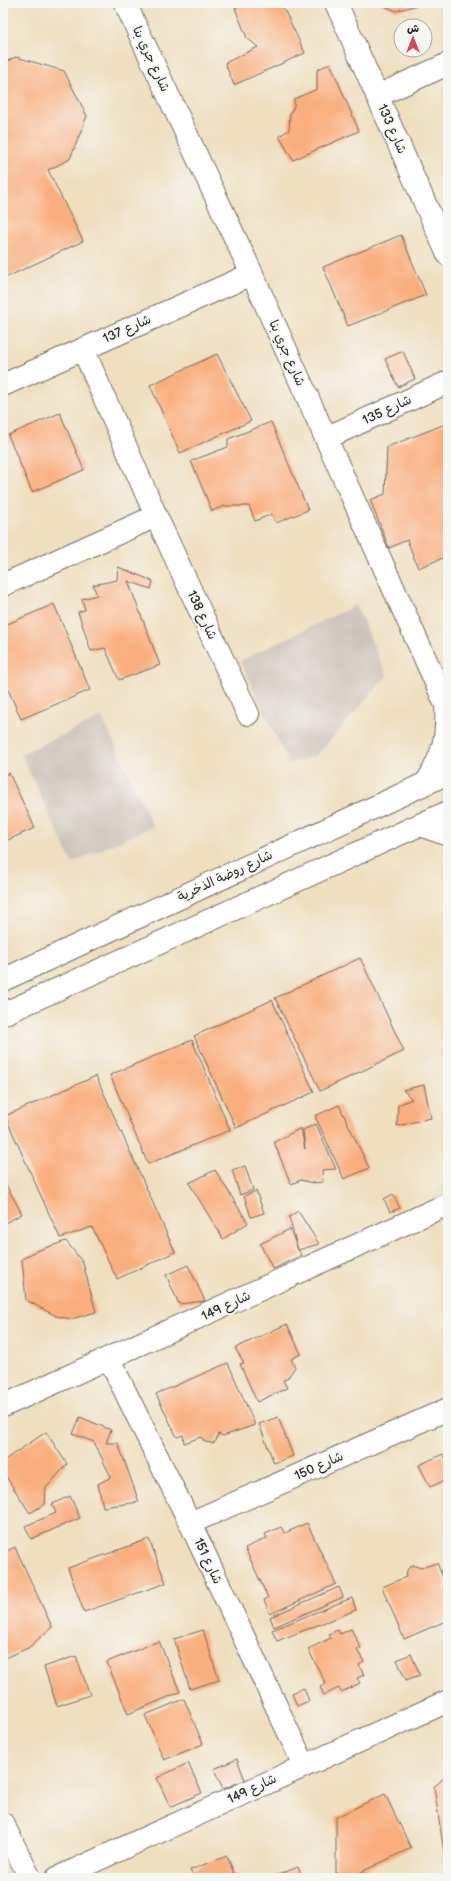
<svg xmlns="http://www.w3.org/2000/svg" width="451" height="1881" font-family="'Balsamiq Sans','Playpen Sans Arabic',sans-serif">
	<style>
		.industrial { fill: #ccc2b9 }
		.building { fill: #faae7e }
		.lines { fill: none; stroke-linecap: round; stroke-linejoin: round }
		.minor-casing { stroke: #706a5f; stroke-width: 24 }
		.tertiary-casing { stroke: #706a5f; stroke-width: 24 }
		.minor { stroke: #fff; stroke-width: 22 }
		.tertiary { stroke: #fff; stroke-width: 22 }
		.labels { text-anchor: middle; dominant-baseline: central; stroke-width: 4; stroke-linejoin: round; paint-order: stroke }
		.street-label { font-size: 13px; fill: #2b2b2b; stroke: #f6f6f2 }
	</style>
	<rect width="100%" height="100%" fill="#f6f6f2"/>
	<filter id="ink" filterUnits="userSpaceOnUse"><feTurbulence type="fractalNoise" baseFrequency=".025" numOctaves="2"/><feDisplacementMap in="SourceGraphic" scale="8" xChannelSelector="R" yChannelSelector="G"/><feConvolveMatrix kernelMatrix="1 2 1 2 8 2 1 2 1" color-interpolation-filters="sRGB"/></filter>
	<filter id="wash" filterUnits="userSpaceOnUse"><feTurbulence type="fractalNoise" baseFrequency=".012" numOctaves="4" result="noise"/><feDisplacementMap in="SourceGraphic" scale="16" xChannelSelector="R" yChannelSelector="G"/><feGaussianBlur stdDeviation="0.9" result="paint"/><feColorMatrix in="noise" values="0 0 0 0 0 0 0 0 0 0 0 0 0 0 0 0 0 1.4 0 .05"/><feComposite in="paint" operator="in"/></filter>
	<g filter="url(#wash)">
		<rect width="100%" height="100%" fill="#efdfbf"/>
		<!-- industrial -->
		<g class="industrial">
			<path d="M356,605L387,676L316,756L289,764L240,661Z"/>
			<path d="M102,717L153,826L72,863L21,754Z"/>
		</g>
		<g id="blocks">
			<!-- building -->
			<g class="building">
				<path d="M245,3H281L305,53L234,85L225,63L258,47L247,38L235,8Z"/>
				<path d="M378,3H425L396,11Z"/>
				<path d="M16,57L64,71L87,116L70,159L48,170L83,241L3,279V63Z"/>
				<path d="M330,63L359,131L293,160L279,136L289,130L290,114L294,106V99L317,89V70Z"/>
				<path d="M401,235L426,295L348,326L323,267Z"/>
				<path d="M403,351L415,379L398,387L385,359Z"/>
				<path d="M217,354L251,421L180,453L150,385Z"/>
				<path d="M60,413L84,470L32,492L8,435Z"/>
				<path d="M271,422L308,510L276,523L272,514L255,521L249,506H225L212,511L191,461L228,447V439Z"/>
				<path d="M448,423V556L418,568L407,540L389,548L370,500L385,494L387,447Z"/>
				<path d="M118,567L153,581L151,589L128,581L160,665L119,680L105,648L91,651L78,612L85,610L82,599L97,595L93,585L117,580Z"/>
				<path d="M54,604L90,690L21,719L3,678V626Z"/>
				<path d="M9,773L35,828L3,842V776Z"/>
				<path d="M360,958L404,1051L320,1091L275,998Z"/>
				<path d="M272,1000L314,1092L236,1128L194,1036Z"/>
				<path d="M192,1040L230,1130L148,1164L110,1075Z"/>
				<path d="M96,1076L175,1252L117,1279L92,1227L60,1238L5,1116Z"/>
				<path d="M424,1085L431,1118L397,1126L398,1105L412,1099L403,1090Z"/>
				<path d="M339,1105L369,1168L344,1179L315,1116Z"/>
				<path d="M316,1124L336,1169L322,1170L323,1182L312,1183L301,1180L291,1184L274,1142L301,1128L305,1149L303,1130Z"/>
				<path d="M245,1166L253,1190L240,1195L232,1170Z"/>
				<path d="M215,1170L248,1223L223,1239L189,1183Z"/>
				<path d="M3,1179L22,1214L3,1224Z"/>
				<path d="M256,1191L264,1213L251,1217L244,1196Z"/>
				<path d="M393,1194L400,1208L390,1212L384,1199Z"/>
				<path d="M298,1211L319,1244L298,1250L302,1255L273,1269L260,1244L290,1229L298,1250L289,1217Z"/>
				<path d="M66,1241L83,1263L96,1312L71,1319L56,1316L26,1300L22,1259L36,1251Z"/>
				<path d="M188,1265L205,1301L179,1304L166,1275Z"/>
				<path d="M287,1324L301,1354L291,1359L295,1367L287,1379L283,1380L287,1388L257,1402L240,1364L244,1363L235,1348Z"/>
				<path d="M228,1363L255,1425L223,1436L218,1434L216,1441L213,1443L205,1442L201,1437L184,1443L183,1435L177,1437L156,1394Z"/>
				<path d="M80,1417L111,1430L106,1443H118L139,1502L103,1507L98,1484L111,1477L94,1442L73,1434Z"/>
				<path d="M278,1417L293,1456L274,1463L259,1424Z"/>
				<path d="M46,1432L67,1464L46,1488L45,1504L30,1513L3,1472V1461Z"/>
				<path d="M443,1454L446,1459L448,1457V1479L430,1487L419,1465Z"/>
				<path d="M70,1496L80,1518L31,1539L25,1526L56,1513L52,1504Z"/>
				<path d="M307,1523L336,1584L270,1614L264,1600L268,1598L245,1548L267,1538L265,1534L281,1527L285,1533Z"/>
				<path d="M149,1539L166,1583L84,1612L68,1568Z"/>
				<path d="M15,1547L52,1627L28,1648L3,1659V1553Z"/>
				<path d="M437,1563L446,1585L443,1587L448,1597V1620L404,1639L382,1587L406,1577L407,1570L412,1565L421,1568Z"/>
				<path d="M339,1587L343,1597L274,1627L270,1617Z"/>
				<path d="M352,1598L356,1610L277,1641L272,1630Z"/>
				<path d="M351,1629L361,1648L357,1650L364,1662L359,1665L364,1675L357,1678L360,1683L341,1692L339,1688L324,1695L320,1687L326,1684L308,1649L331,1638L329,1634L338,1630L340,1634Z"/>
				<path d="M203,1630L219,1680L190,1689L174,1639Z"/>
				<path d="M159,1641L180,1692L128,1714L107,1662Z"/>
				<path d="M411,1654L420,1675L406,1680L397,1660Z"/>
				<path d="M76,1656L90,1695L57,1706L44,1667Z"/>
				<path d="M304,1688L309,1701L297,1706L292,1693Z"/>
				<path d="M184,1699L203,1744L164,1760L145,1715Z"/>
				<path d="M237,1759L245,1780L223,1789L214,1769Z"/>
				<path d="M188,1763L202,1793L170,1807L157,1778Z"/>
				<path d="M448,1774V1872H447L434,1787Z"/>
				<path d="M385,1794L411,1848L349,1878H336V1817Z"/>
				<path d="M227,1856L236,1878H194L190,1870Z"/>
				<path d="M298,1867L302,1878H271Z"/>
			</g>
		</g>
	</g>
	<g filter="url(#ink)">
		<use href="#blocks" fill-opacity="0" stroke="#706a5f" stroke-width="1"/>
		<g class="lines">
			<!-- minor casing -->
			<g class="minor-casing">
				<g id="minor">
					<path d="M125,3L252,274L446,705C448,736 443,755 427,782"/>
					<path d="M336,3L448,255"/>
					<path d="M377,96L448,64"/>
					<path d="M83,349L156,516L248,714"/>
					<path d="M3,385L252,274"/>
					<path d="M326,438L448,382"/>
					<path d="M3,585L156,516"/>
					<path d="M420,825L448,835"/>
					<path d="M109,1359L190,1523L304,1765"/>
					<path d="M3,1406L448,1204"/>
					<path d="M190,1523L448,1409"/>
					<path d="M3,1824L30,1878"/>
					<path d="M57,1878L448,1701"/>
				</g>
			</g>
			<!-- tertiary casing -->
			<g class="tertiary-casing">
				<g id="tertiary">
					<path d="M3,980L448,773"/>
					<path d="M3,1014L448,812"/>
				</g>
			</g>
			<!-- minor -->
			<use href="#minor" class="minor"/>
			<!-- tertiary -->
			<use href="#tertiary" class="tertiary"/>
		</g>
	</g>
	<g class="labels">
		<!-- street labels -->
		<g class="street-label">
			<text transform="translate(151 59) rotate(65)">شارع جري بنا</text>
			<text transform="translate(392 129) rotate(66)">شارع 133</text>
			<text transform="translate(127 329) rotate(-24)">شارع 137</text>
			<text transform="translate(287 353) rotate(66)">شارع جري بنا</text>
			<text transform="translate(387 410) rotate(-25)">شارع 135</text>
			<text transform="translate(202 615) rotate(65)">شارع 138</text>
			<text transform="translate(225 876) rotate(-25)">شارع روضة الذخرية</text>
			<text transform="translate(226 1306) rotate(-25)">شارع 149</text>
			<text transform="translate(319 1466) rotate(-24)">شارع 150</text>
			<text transform="translate(208 1561) rotate(65)">شارع 151</text>
			<text transform="translate(252 1789) rotate(-25)">شارع 149</text>
		</g>
	</g>
	<!-- margin -->
	<rect width="451" height="1881" fill="none" stroke="#f6f6f2" stroke-width="16"/>
	<!-- north arrow -->
	<g transform="translate(413 38)"><circle r="19" fill="#f6f6f2" stroke="#a5a5a2"/>
	<path d="M0-3L7 15L0 10L-7 15Z" fill="#d1495b"/>
	<text y="-6" font-size="11" font-weight="bold" text-anchor="middle" fill="#2b2b2b">ش</text>
	</g>
</svg>
